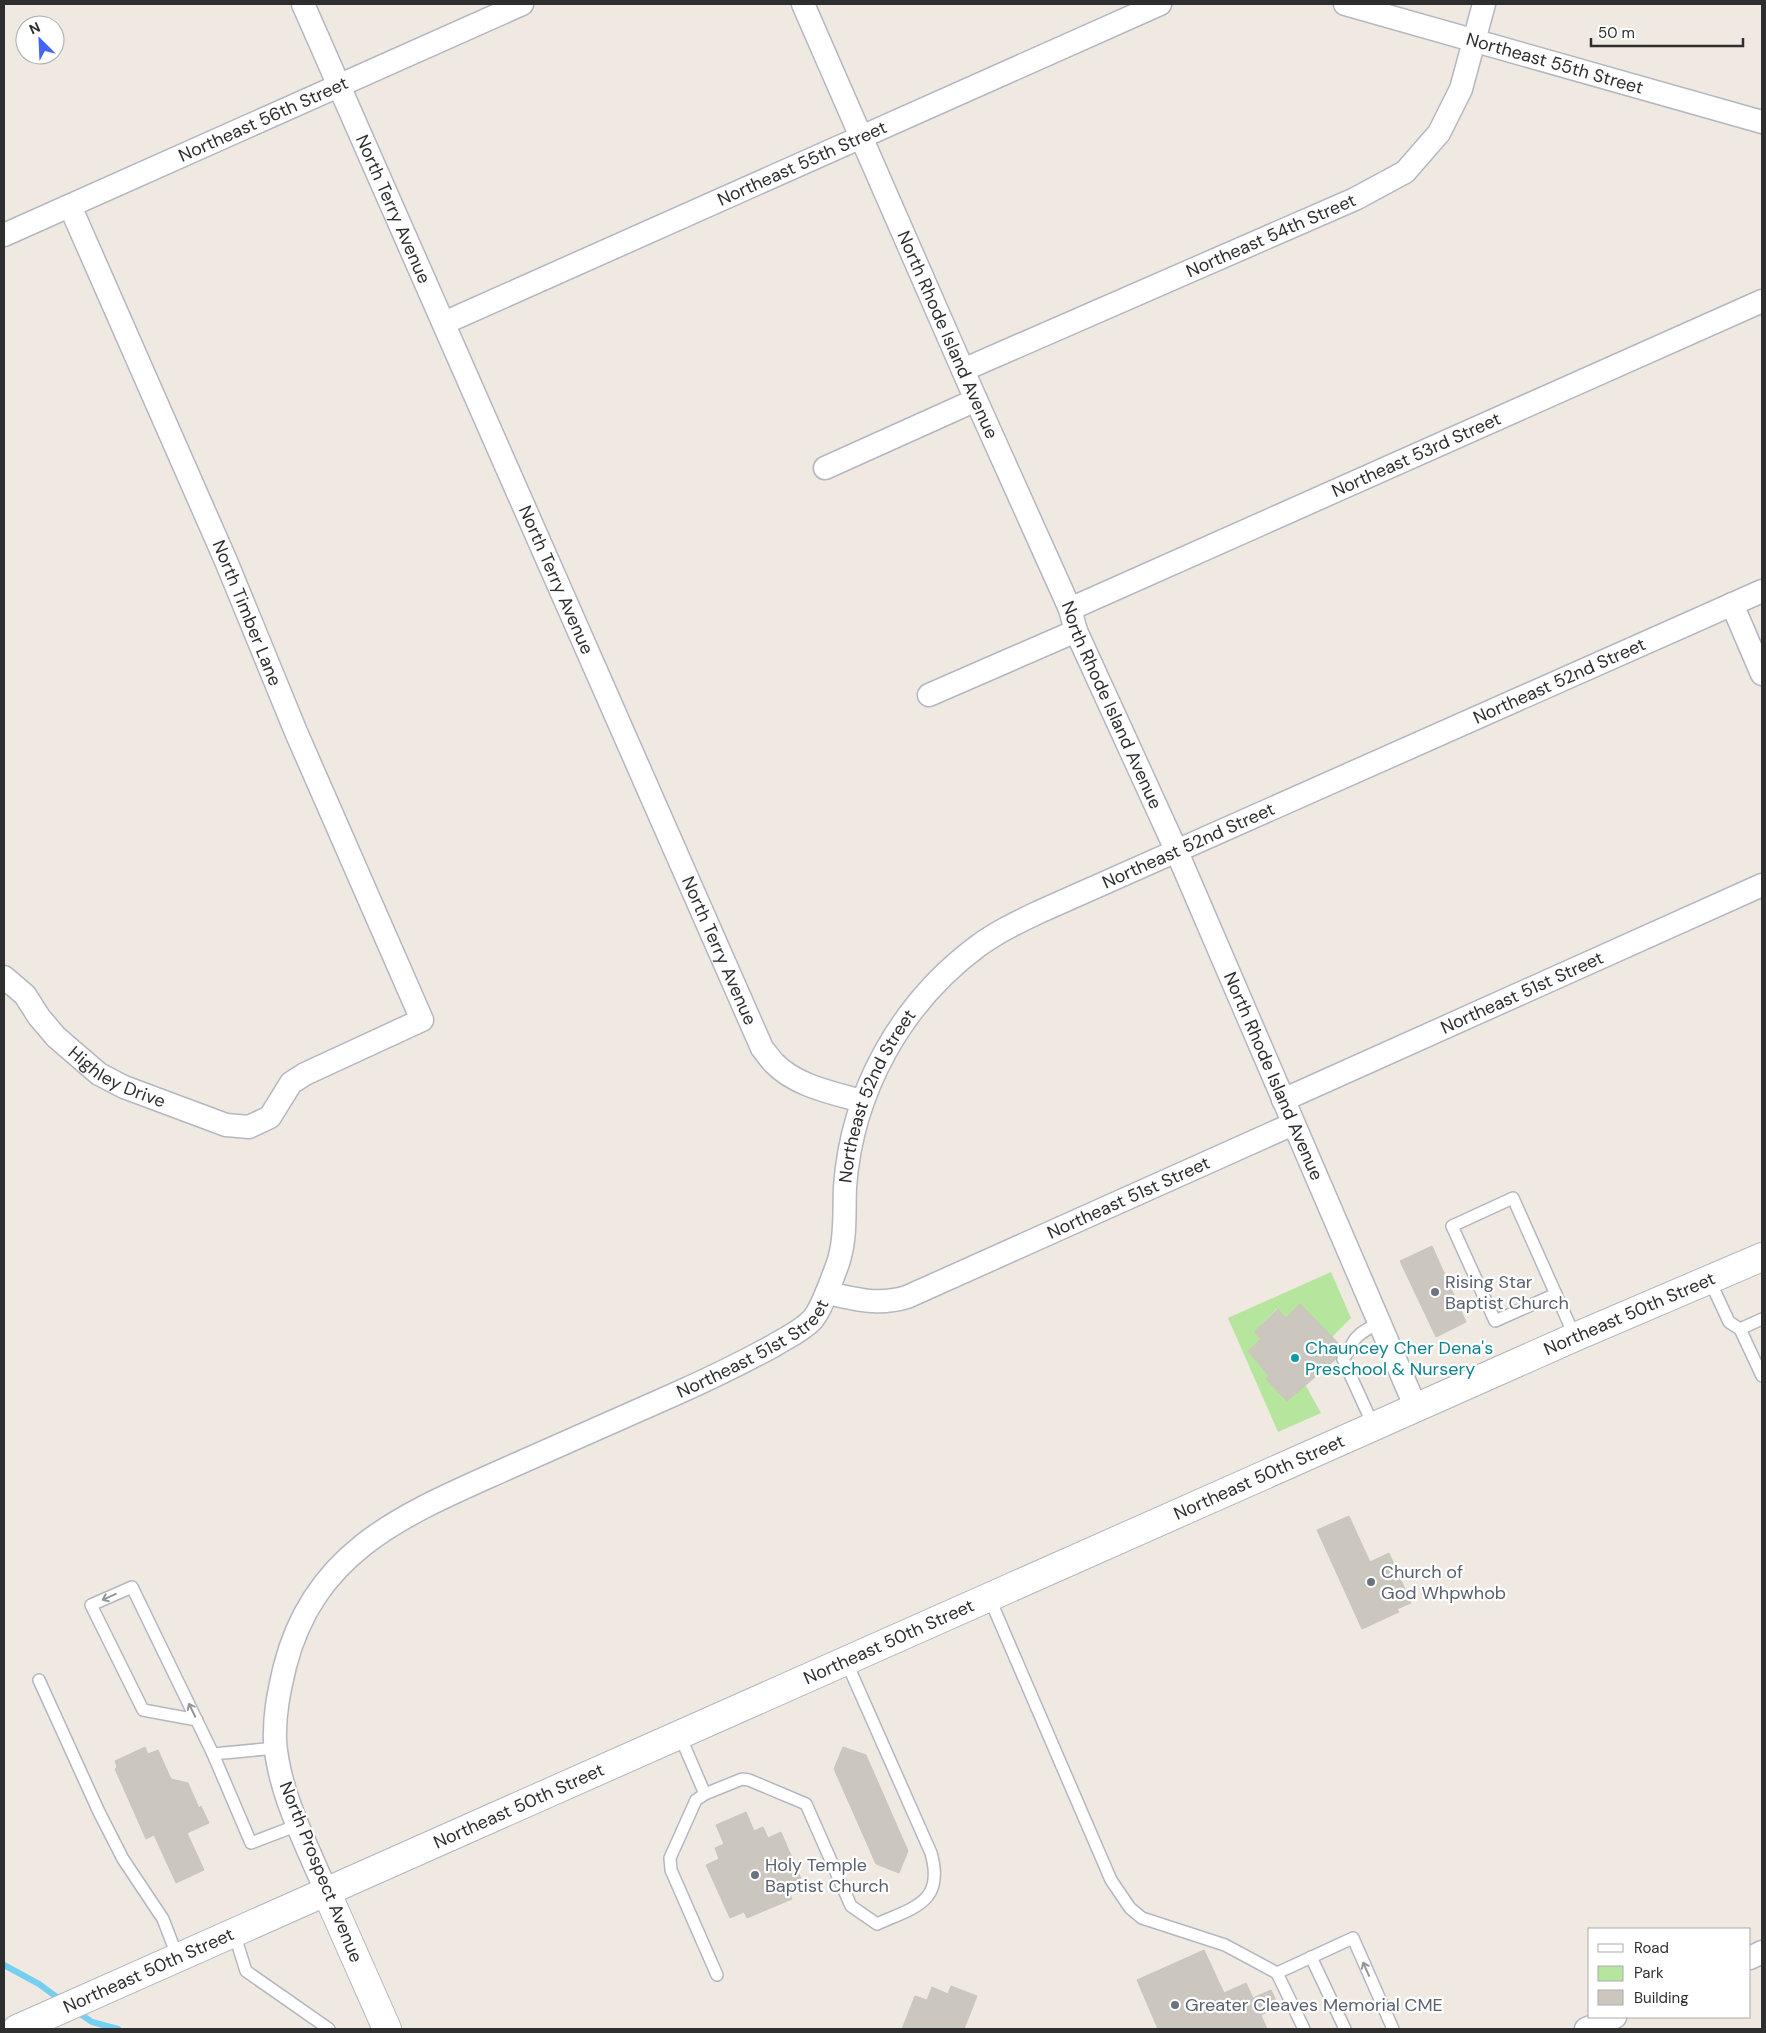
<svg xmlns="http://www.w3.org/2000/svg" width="1766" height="2033" font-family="'DM Sans',sans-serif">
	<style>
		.green { fill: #b6e59e }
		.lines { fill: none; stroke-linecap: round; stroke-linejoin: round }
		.stream { stroke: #75cff0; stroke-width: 6 }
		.building { fill: #cbc7bf; stroke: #cbc5ba }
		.lane-casing { stroke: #b4b7c1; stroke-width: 14 }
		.street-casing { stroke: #b4b7c1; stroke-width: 25 }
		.secondary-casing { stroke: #b4b7c1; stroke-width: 30 }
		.lane { stroke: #fff; stroke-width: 11 }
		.street { stroke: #fff; stroke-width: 22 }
		.secondary { stroke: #fff; stroke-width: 28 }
		.oneway { stroke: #969696 }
		.worship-dot { fill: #6b7280; stroke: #fff; stroke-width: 2 }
		.culture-dot { fill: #0f9aa8; stroke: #fff; stroke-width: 2 }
		.labels { text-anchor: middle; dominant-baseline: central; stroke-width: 4.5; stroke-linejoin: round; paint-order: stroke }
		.street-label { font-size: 18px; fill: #2e2e2e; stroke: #fff }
		.worship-label { font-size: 18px; fill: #5b616d; stroke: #fff; text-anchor: start }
		.culture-label { font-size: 18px; fill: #0d838f; stroke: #fff; text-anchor: start }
	</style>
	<rect width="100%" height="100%" fill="#efe9e1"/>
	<!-- green -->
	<path class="green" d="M1331,1272L1351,1318L1329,1340L1317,1322L1300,1304L1286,1318L1277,1309L1254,1332L1261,1339L1248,1351L1269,1376L1306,1386L1321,1413L1278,1432L1228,1318Z"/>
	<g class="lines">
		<!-- stream -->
		<g class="stream">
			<path d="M4,1965L39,1984L62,2001"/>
			<path d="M76,2011L92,2022L118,2029"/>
		</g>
	</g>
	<!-- building -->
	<g class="building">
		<path d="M1432,1246L1466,1322L1436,1337L1400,1261Z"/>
		<path d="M1300,1304L1342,1347L1336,1359L1287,1401L1266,1379L1269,1376L1248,1351L1261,1339L1254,1332L1278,1309L1286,1318Z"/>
		<path d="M1349,1516L1370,1562L1389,1553L1411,1603L1397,1609L1399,1612L1362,1629L1317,1530Z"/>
		<path d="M145,1747L148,1754L158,1750L171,1779L188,1783L199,1808L201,1806L209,1823L187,1833L204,1870L176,1883L154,1835L146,1839L115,1769L117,1767L115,1761Z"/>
		<path d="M843,1747L866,1755L908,1851L899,1873L876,1864L834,1769Z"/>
		<path d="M746,1812L754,1831L763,1827L768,1838L781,1832L804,1886L789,1892L792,1899L747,1918L744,1912L730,1918L706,1865L719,1859L715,1848L724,1844L716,1825Z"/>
		<path d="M1204,1950L1224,1993L1246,1983L1253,1998L1271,1990L1279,2007L1261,2015L1267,2029H1158L1137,1980Z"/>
		<path d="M951,1986L977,1996L964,2029H902L915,1996L927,2000L932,1987L948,1994Z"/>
	</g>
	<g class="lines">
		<!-- lane casing -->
		<g class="lane-casing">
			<g id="lane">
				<path d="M1710,1281L1729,1322L1740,1329L1762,1319"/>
				<path d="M1556,1294L1495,1321L1452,1226L1513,1198L1575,1337"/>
				<path d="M1740,1329L1762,1376"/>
				<path d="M1374,1427L1343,1359C1349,1353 1350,1345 1356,1338C1362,1331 1371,1327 1380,1323"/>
				<path d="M989,1597L1111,1880L1130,1908L1142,1918L1225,1945L1277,1973L1304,2029"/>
				<path d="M39,1680L99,1812L123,1859L163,1919L178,1958"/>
				<path d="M197,1720L143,1710L91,1605L132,1587L213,1754"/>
				<path d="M680,1736L705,1794"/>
				<path d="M276,1748L213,1754L251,1843L298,1825"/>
				<path d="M234,1933L246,1971L329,2029"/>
				<path d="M1311,1957L1345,2029"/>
				<path d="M1277,1973L1353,1938L1393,2029"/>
				<path d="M717,1975L671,1870L670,1858L696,1800L705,1794L742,1779L749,1780L806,1804L851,1906L877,1924C915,1907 945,1902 931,1853L846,1661"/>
			</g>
		</g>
		<!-- street casing -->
		<g class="street-casing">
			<g id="street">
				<path id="s1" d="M303,4L762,1048C766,1053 770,1059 774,1063C796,1086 833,1093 862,1101"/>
				<path id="s2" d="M803,4L976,400L1070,609L1076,631L1177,852L1416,1408"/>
				<path id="s3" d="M1345,4L1762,122"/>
				<path id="s4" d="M4,235L522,4"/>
				<path id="s5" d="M444,323L1160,4"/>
				<path id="s6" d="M963,370L1355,199L1405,172L1439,133L1461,89L1484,4"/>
				<path d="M825,468L976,400"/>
				<path d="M1732,604L1762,674"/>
				<path id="s7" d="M1070,609L1762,301"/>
				<path d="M929,695L1076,631"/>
				<path id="s8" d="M4,977L25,995L39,1017L56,1037L99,1074L124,1087L226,1125L249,1127L270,1117L291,1083L305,1074L422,1020L296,732L226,561L70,206"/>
				<path id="s9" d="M1283,1100L1762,885"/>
				<path id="s10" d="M827,1293C857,1299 877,1306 907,1297L1293,1124"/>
				<path id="s11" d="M326,1891C306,1843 279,1794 275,1741C274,1715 279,1691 285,1666C315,1548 408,1513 508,1468C563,1444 618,1419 673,1395C707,1380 740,1364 773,1346C786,1338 802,1331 813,1319C821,1309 826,1294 831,1282C834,1273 838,1265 840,1256C846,1234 844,1209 845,1187C852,1091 901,1003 978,946C997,932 1018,922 1039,912L1762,591"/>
				<path d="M1750,1958L1762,1952"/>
				<path d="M1586,2029L1615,2017"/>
			</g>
		</g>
		<!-- secondary casing -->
		<g class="secondary-casing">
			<g id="secondary">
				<path d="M326,1891L387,2029"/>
				<path id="s12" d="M17,2029L1575,1337L1762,1257"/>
			</g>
		</g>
		<!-- lane -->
		<use href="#lane" class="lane"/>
		<!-- street -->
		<use href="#street" class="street"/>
		<!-- secondary -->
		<use href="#secondary" class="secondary"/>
	</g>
	<!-- one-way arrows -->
	<defs><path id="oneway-shaft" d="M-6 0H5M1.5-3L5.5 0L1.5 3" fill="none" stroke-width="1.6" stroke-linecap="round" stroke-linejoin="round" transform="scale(1.25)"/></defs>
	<g class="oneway">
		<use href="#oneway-shaft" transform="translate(109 1597) rotate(156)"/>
		<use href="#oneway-shaft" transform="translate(192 1710) rotate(-116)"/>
		<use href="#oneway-shaft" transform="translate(1366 1969) rotate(-114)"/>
	</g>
	<!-- markers -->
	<g class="worship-dot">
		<circle cx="1435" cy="1292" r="5"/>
		<circle cx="1371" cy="1582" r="5"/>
		<circle cx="755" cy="1875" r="5"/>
		<circle cx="1175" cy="2005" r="5"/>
	</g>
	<circle class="culture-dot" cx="1295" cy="1358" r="5"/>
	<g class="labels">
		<!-- street labels -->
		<g class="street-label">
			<text stroke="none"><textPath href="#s3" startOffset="218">Northeast 55th Street</textPath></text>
			<text stroke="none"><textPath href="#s4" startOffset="284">Northeast 56th Street</textPath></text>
			<text stroke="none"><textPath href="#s5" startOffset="392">Northeast 55th Street</textPath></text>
			<text stroke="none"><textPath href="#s1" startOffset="224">North Terry Avenue</textPath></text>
			<text stroke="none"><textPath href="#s6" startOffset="336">Northeast 54th Street</textPath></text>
			<text stroke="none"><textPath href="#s2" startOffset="361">North Rhode Island Avenue</textPath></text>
			<text stroke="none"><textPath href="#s7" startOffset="379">Northeast 53rd Street</textPath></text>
			<text stroke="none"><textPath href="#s1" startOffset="629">North Terry Avenue</textPath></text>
			<text transform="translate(247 613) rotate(68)">North Timber Lane</text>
			<text stroke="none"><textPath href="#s11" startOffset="1948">Northeast 52nd Street</textPath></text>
			<text stroke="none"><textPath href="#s2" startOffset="766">North Rhode Island Avenue</textPath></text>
			<text stroke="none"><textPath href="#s11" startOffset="1542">Northeast 52nd Street</textPath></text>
			<text stroke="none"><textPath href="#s1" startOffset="1034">North Terry Avenue</textPath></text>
			<text stroke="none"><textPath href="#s9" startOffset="262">Northeast 51st Street</textPath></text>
			<text stroke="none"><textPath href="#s8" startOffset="154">Highley Drive</textPath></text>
			<text stroke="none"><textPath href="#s2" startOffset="1171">North Rhode Island Avenue</textPath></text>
			<text stroke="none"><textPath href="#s11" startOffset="1122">Northeast 52nd Street</textPath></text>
			<text stroke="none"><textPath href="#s10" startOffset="324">Northeast 51st Street</textPath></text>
			<text stroke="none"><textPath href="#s12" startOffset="1764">Northeast 50th Street</textPath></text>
			<text stroke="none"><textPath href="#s11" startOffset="820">Northeast 51st Street</textPath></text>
			<text stroke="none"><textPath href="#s12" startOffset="1359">Northeast 50th Street</textPath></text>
			<text stroke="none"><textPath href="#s12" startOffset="954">Northeast 50th Street</textPath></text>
			<text stroke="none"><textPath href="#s12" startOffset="549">Northeast 50th Street</textPath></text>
			<text transform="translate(321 1872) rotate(68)">North Prospect Avenue</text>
			<text stroke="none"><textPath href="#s12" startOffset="144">Northeast 50th Street</textPath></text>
		</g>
		<!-- worship labels -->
		<g class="worship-label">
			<text x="1445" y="1282">Rising Star<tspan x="1445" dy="21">Baptist Church</tspan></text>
			<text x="1381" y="1572">Church of<tspan x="1381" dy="21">God Whpwhob</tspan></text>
			<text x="765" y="1865">Holy Temple<tspan x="765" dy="21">Baptist Church</tspan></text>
			<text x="1185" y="2005">Greater Cleaves Memorial CME</text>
		</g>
		<!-- culture labels -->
		<g class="culture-label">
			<text x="1305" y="1348">Chauncey Cher Dena's<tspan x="1305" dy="21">Preschool &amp; Nursery</tspan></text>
		</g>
	</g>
	<!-- border -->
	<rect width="1766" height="2033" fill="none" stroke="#2e2e2e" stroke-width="10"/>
	<!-- legend -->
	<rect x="1588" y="1928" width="162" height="90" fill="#ffffff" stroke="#ababab"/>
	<rect x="1598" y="1944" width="25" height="8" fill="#ffffff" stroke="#ababab"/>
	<text x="1634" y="1953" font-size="15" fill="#2e2e2e">Road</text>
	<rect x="1598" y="1966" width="25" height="15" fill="#b6e59e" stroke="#ababab"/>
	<text x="1634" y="1978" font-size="15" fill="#2e2e2e">Park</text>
	<rect x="1598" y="1990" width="25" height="15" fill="#cbc7bf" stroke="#ababab"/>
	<text x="1634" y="2003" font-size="15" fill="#2e2e2e">Building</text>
	<!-- north arrow -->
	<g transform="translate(40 40) rotate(336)"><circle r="24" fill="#ffffff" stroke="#ababab"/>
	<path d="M0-4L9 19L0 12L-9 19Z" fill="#4264fb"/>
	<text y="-8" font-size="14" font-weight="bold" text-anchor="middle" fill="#2e2e2e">N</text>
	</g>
	<!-- scale -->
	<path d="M1591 38v8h152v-8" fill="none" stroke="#2e2e2e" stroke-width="2.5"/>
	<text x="1598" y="38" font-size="15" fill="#2e2e2e" stroke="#ffffff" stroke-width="4" paint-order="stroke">50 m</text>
</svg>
